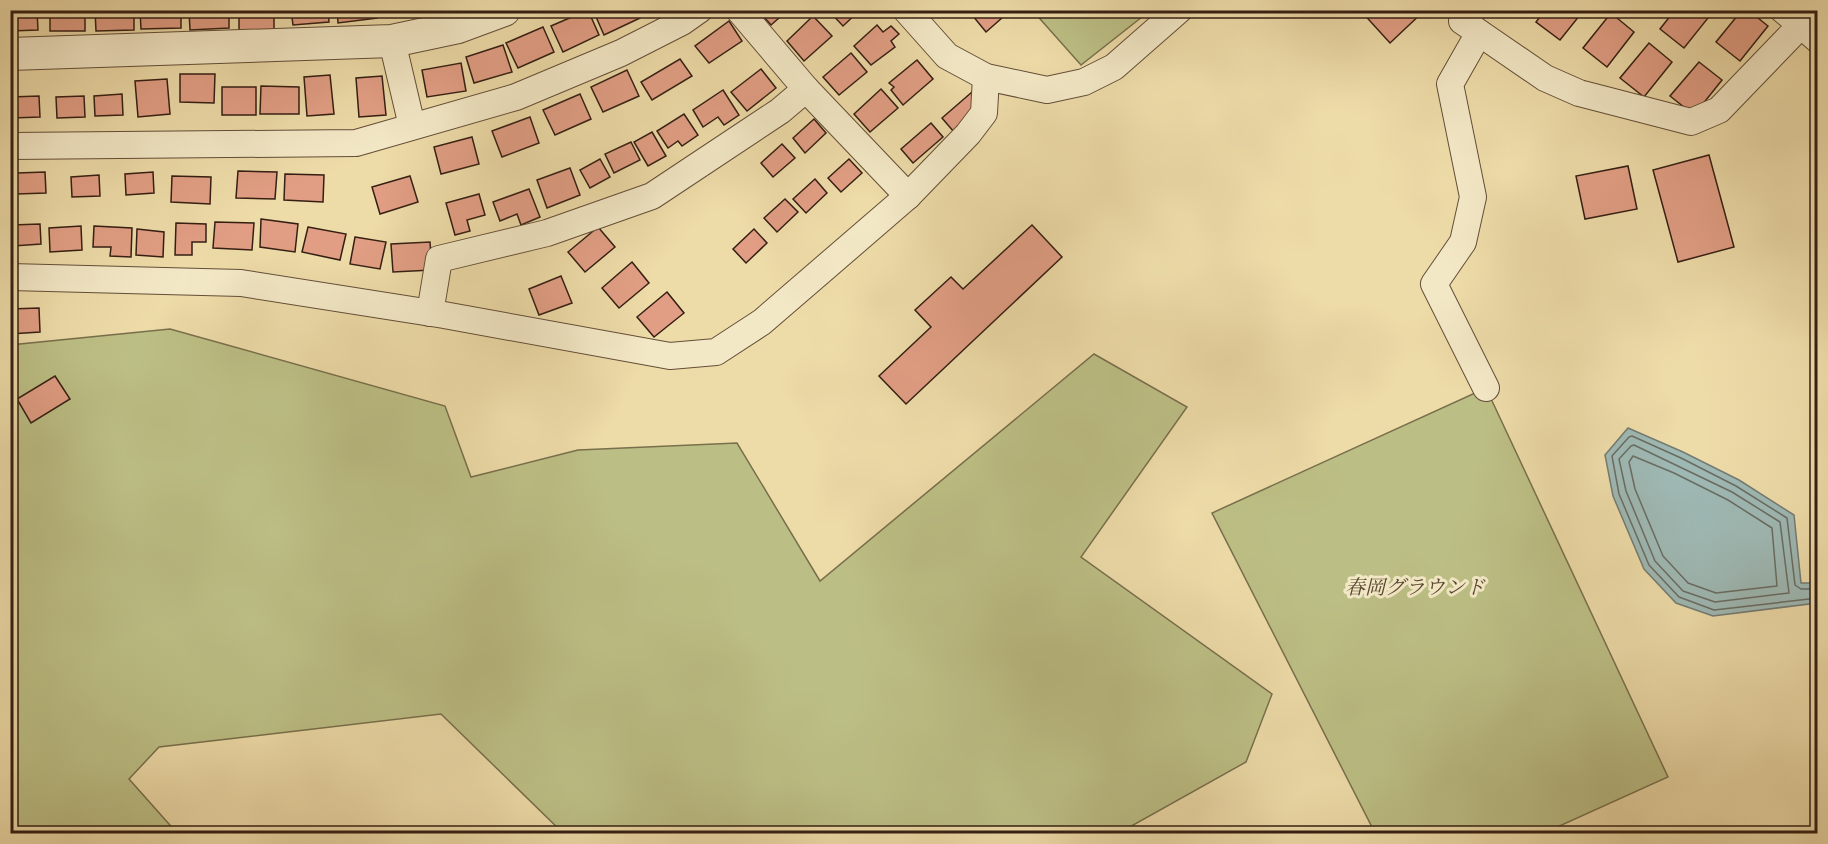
<svg xmlns="http://www.w3.org/2000/svg" width="1828" height="844" font-family="'Gentium Book Plus','Noto Serif JP',serif">
	<style>
		.green { fill: #bcbf85; stroke: #786f4c; stroke-width: 1.5 }
		.water { fill: #9eb8b3; stroke: #747b73; stroke-width: 1.5 }
		.lines { fill: none; stroke-linecap: round; stroke-linejoin: round }
		.shore { stroke: #6a6c63; stroke-width: 1.5 }
		.building { fill: #e19e84; stroke: #351f13; stroke-width: 1.5 }
		.minor-casing { stroke: #634e38; stroke-width: 28 }
		.tertiary-casing { stroke: #634e38; stroke-width: 34 }
		.minor { stroke: #f3e8c6; stroke-width: 26 }
		.tertiary { stroke: #f3e8c6; stroke-width: 32 }
		.labels { text-anchor: middle; dominant-baseline: central; stroke-width: 6; stroke-linejoin: round; paint-order: stroke }
		.park-label { font-size: 20px; font-style: italic; fill: #574730; stroke: #f3e8c6 }
	</style>
	<rect width="100%" height="100%" fill="#eddba8"/>
	<filter id="stains"><feTurbulence type="fractalNoise" baseFrequency=".00333" numOctaves="4"/><feColorMatrix values="0 0 0 0 .2 0 0 0 0 .09 0 0 0 0 .02 0 0 0 .5 -.17"/></filter>
	<radialGradient id="worn" r=".72"><stop offset=".6" stop-color="#630" stop-opacity="0"/><stop offset="1" stop-color="#630" stop-opacity=".3"/></radialGradient>
	<!-- green -->
	<g class="green">
		<path d="M1145,11L1147,13L1081,65L1033,11Z"/>
		<path d="M170,329L445,406L471,477L578,450L737,443L820,581L1094,354L1187,407L1081,557L1272,694L1246,762L1119,833H563L441,714L159,747L129,779L177,833H11L10,345Z"/>
		<path d="M1486,388L1668,777L1544,833H1375L1212,513Z"/>
	</g>
	<!-- water -->
	<path class="water" d="M1628,428L1683,452L1739,480L1794,515L1801,583H1817V603L1713,616L1676,603L1644,569L1613,496L1605,455Z"/>
	<g class="lines">
		<!-- shore -->
		<g class="shore">
			<path d="M1634,445L1732,492L1780,522L1789,593L1715,602L1683,591L1655,561L1626,491L1619,459L1631,446Z"/>
			<path d="M1633,456L1674,473L1728,500L1772,528L1777,586L1716,593L1688,583L1663,556L1635,489L1629,462Z"/>
			<path d="M1818,589H1801L1795,585L1787,518L1736,486L1681,458L1632,436L1629,437L1612,456L1619,494L1649,565L1679,597L1714,610L1818,598"/>
		</g>
	</g>
	<!-- building -->
	<g class="building">
		<path d="M10,10H37L38,30L10,31Z"/>
		<rect x="50" y="10" width="35" height="21"/>
		<path d="M95,10H134V30L96,31Z"/>
		<path d="M140,10H181V28L141,29Z"/>
		<path d="M189,10H229V28L190,30Z"/>
		<rect x="239" y="10" width="35" height="20"/>
		<path d="M291,10H328L329,22L293,25Z"/>
		<path d="M337,10H376L377,18L338,23Z"/>
		<path d="M588,10L599,35L563,52L551,26Z"/>
		<path d="M593,10H637L640,18L604,35Z"/>
		<path d="M758,10H788L771,25Z"/>
		<path d="M828,10H860L843,26Z"/>
		<path d="M968,10H1011L986,32Z"/>
		<path d="M1360,10H1425L1390,43Z"/>
		<path d="M1545,10H1584L1560,40L1536,22Z"/>
		<path d="M1675,10H1708L1712,13L1684,48L1660,29Z"/>
		<path d="M1742,10H1748L1768,26L1740,61L1716,42Z"/>
		<path d="M1611,13L1634,32L1607,67L1583,48Z"/>
		<path d="M813,16L832,36L804,61L787,41Z"/>
		<path d="M729,21L742,41L709,63L695,46Z"/>
		<path d="M877,25L883,32L891,26L899,34L891,41L895,47L871,65L854,46Z"/>
		<path d="M543,27L554,52L518,68L506,43Z"/>
		<path d="M1649,43L1672,62L1644,97L1620,78Z"/>
		<path d="M503,45L512,72L474,83L466,57Z"/>
		<path d="M851,53L867,72L839,95L823,77Z"/>
		<path d="M680,59L692,76L652,100L641,82Z"/>
		<path d="M917,60L933,79L903,105L891,90L894,87L889,83Z"/>
		<path d="M1699,62L1722,80L1694,115L1670,96Z"/>
		<path d="M461,63L466,91L427,97L422,70Z"/>
		<path d="M761,69L776,88L747,111L731,92Z"/>
		<path d="M627,70L639,96L603,112L591,87Z"/>
		<path d="M180,74H215L214,103L180,102Z"/>
		<path d="M330,75L334,114L307,116L304,77Z"/>
		<path d="M382,76L386,115L359,117L356,78Z"/>
		<path d="M167,79L170,114L138,117L135,81Z"/>
		<path d="M261,86L299,87V114H260Z"/>
		<rect x="222" y="87" width="34" height="28"/>
		<path d="M881,89L898,108L870,132L854,114Z"/>
		<path d="M723,90L739,115L724,125L718,117L703,127L693,110Z"/>
		<path d="M972,92L984,106L954,132L942,118Z"/>
		<path d="M122,94L123,115L95,116L94,96Z"/>
		<path d="M580,94L591,119L555,135L543,110Z"/>
		<path d="M39,96L40,117L12,118L11,97Z"/>
		<path d="M84,96L85,117L57,118L56,97Z"/>
		<path d="M684,114L698,135L682,146L678,141L668,148L657,131Z"/>
		<path d="M530,117L539,143L502,157L492,131Z"/>
		<path d="M814,119L826,133L805,153L793,138Z"/>
		<path d="M931,123L943,137L913,163L901,149Z"/>
		<path d="M652,132L666,156L648,166L634,142Z"/>
		<path d="M472,137L479,164L441,174L434,147Z"/>
		<path d="M631,142L640,160L614,173L605,154Z"/>
		<path d="M782,144L795,158L773,177L761,163Z"/>
		<path d="M1709,155L1734,247L1678,262L1653,170Z"/>
		<path d="M600,159L610,177L590,188L580,170Z"/>
		<path d="M849,159L862,173L841,192L828,178Z"/>
		<path d="M1628,166L1637,209L1585,219L1576,176Z"/>
		<path d="M570,168L580,195L547,208L537,180Z"/>
		<path d="M238,171L277,172L275,199L236,198Z"/>
		<path d="M45,172L46,193L17,194V173Z"/>
		<path d="M153,172L154,193L126,195L125,174Z"/>
		<path d="M285,174L324,175L323,202L284,200Z"/>
		<path d="M99,175L100,196L72,197L71,177Z"/>
		<path d="M172,176L211,177L210,204L171,202Z"/>
		<path d="M410,176L418,202L380,214L372,187Z"/>
		<path d="M815,179L827,193L806,213L793,199Z"/>
		<path d="M529,189L540,217L521,225L517,214L500,221L493,202Z"/>
		<path d="M479,194L485,215L467,220L470,231L455,235L446,203Z"/>
		<path d="M785,199L798,212L777,232L764,218Z"/>
		<path d="M261,219L298,224L295,252L260,247Z"/>
		<path d="M215,222L254,223L252,250L213,248Z"/>
		<path d="M176,223L206,224V242H192V255H175Z"/>
		<path d="M40,224L41,244L13,246L12,225Z"/>
		<path d="M1032,225L1062,257L906,404L879,376L931,327L915,310L951,277L963,289Z"/>
		<path d="M81,226L82,250L50,252L49,228Z"/>
		<path d="M94,226L132,228L131,257L110,256L111,247H93Z"/>
		<path d="M308,227L346,234L340,260L302,252Z"/>
		<path d="M598,227L615,247L585,272L568,252Z"/>
		<path d="M137,229L164,232L163,257L136,255Z"/>
		<path d="M754,229L767,243L746,263L733,249Z"/>
		<path d="M355,237L386,242L380,269L350,264Z"/>
		<path d="M430,242L432,270L393,272L391,244Z"/>
		<path d="M632,262L649,283L619,308L602,288Z"/>
		<path d="M561,276L572,303L539,315L529,289Z"/>
		<path d="M667,292L684,313L654,337L637,317Z"/>
		<path d="M39,308L40,332L10,334V309Z"/>
		<path d="M55,376L70,399L31,423L17,399Z"/>
	</g>
	<g class="lines">
		<!-- minor casing -->
		<g class="minor-casing">
			<g id="minor">
				<path d="M739,10L806,89L908,196"/>
				<path d="M906,10L947,56L986,77L1047,90L1084,82L1114,67L1179,10"/>
				<path d="M1473,10L1462,21L1545,78L1579,93L1691,122L1719,110L1801,25L1783,10"/>
				<path d="M1811,10L1801,25L1818,40"/>
				<path d="M1479,33L1450,84L1473,197L1463,242L1434,284L1486,388"/>
				<path d="M392,41L412,126"/>
				<path d="M10,146L356,143L516,97L621,53L682,22L699,10"/>
				<path d="M10,277L241,283L444,315L670,356L716,352L762,322L908,196L968,134L984,113L986,77"/>
				<path d="M430,313L439,259L547,233L652,196L780,111L806,89"/>
			</g>
		</g>
		<!-- tertiary casing -->
		<g class="tertiary-casing">
			<path id="tertiary" d="M10,54L392,41L458,27L504,10"/>
		</g>
		<!-- minor -->
		<use href="#minor" class="minor"/>
		<!-- tertiary -->
		<use href="#tertiary" class="tertiary"/>
	</g>
	<g class="labels">
		<!-- park labels -->
		<g class="park-label">
			<text x="1415" y="586">春岡グラウンド</text>
		</g>
	</g>
	<!-- margin -->
	<rect width="1828" height="844" fill="none" stroke="#eddba8" stroke-width="36"/>
	<rect x="12" y="12" width="1804" height="820" fill="none" stroke="#351f13" stroke-width="3"/>
	<rect x="18" y="18" width="1792" height="808" fill="none" stroke="#351f13" stroke-width="1.5"/>
	<rect width="100%" height="100%" filter="url(#stains)"/>
	<rect width="100%" height="100%" fill="url(#worn)"/>
</svg>
